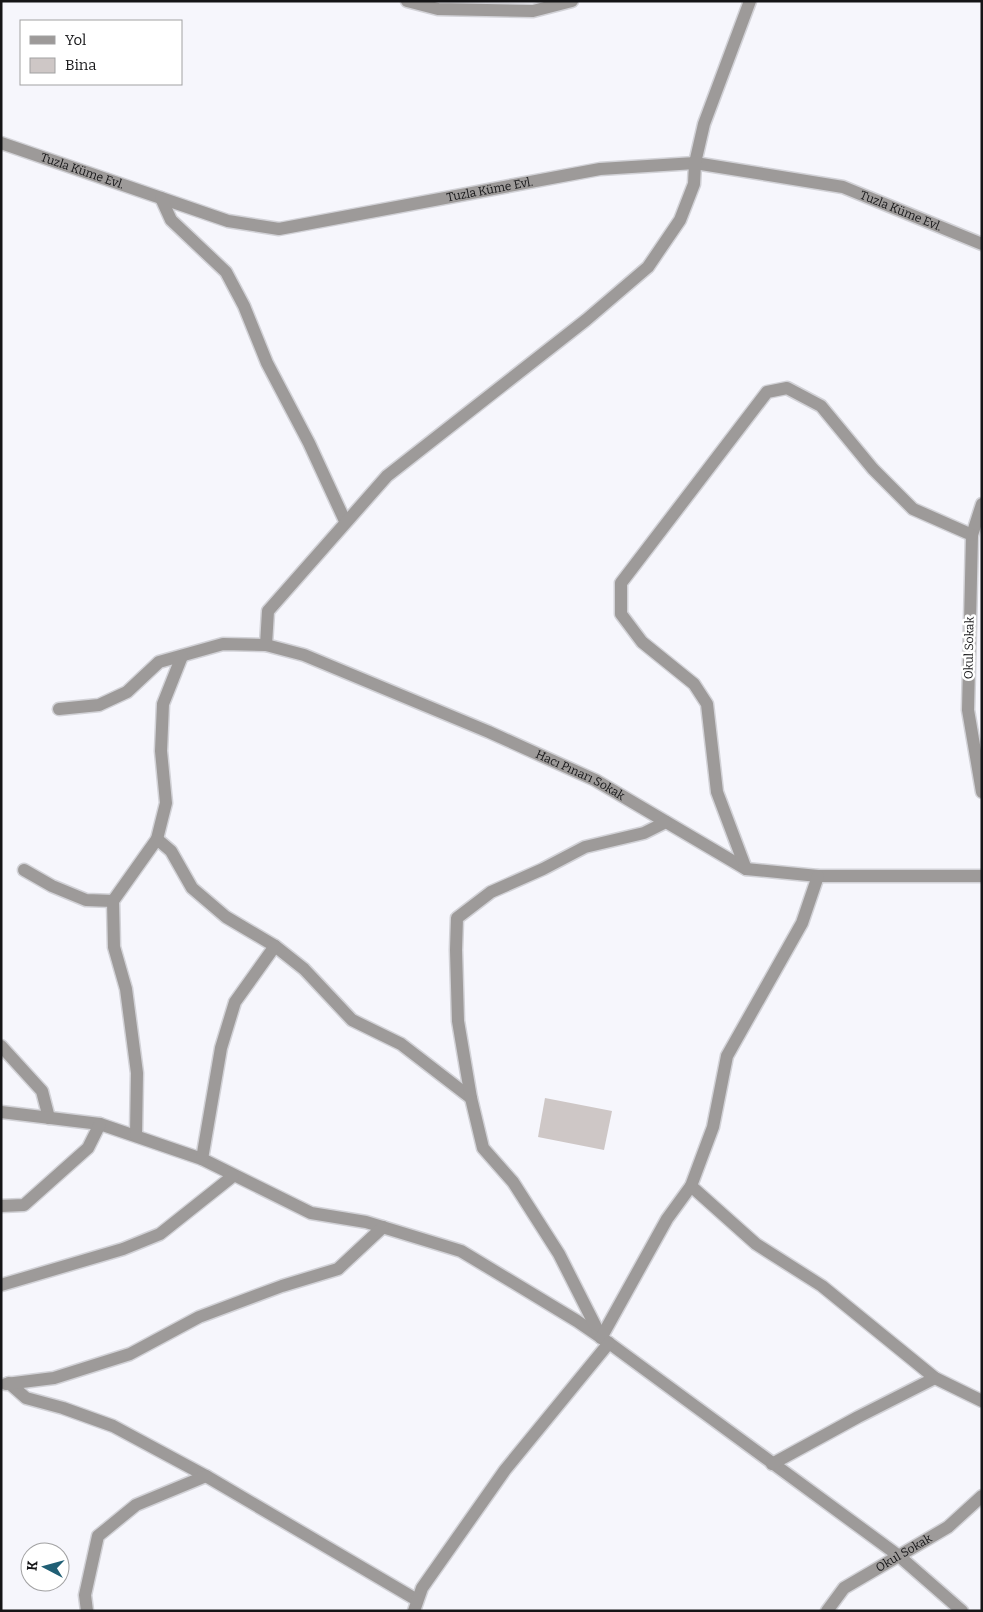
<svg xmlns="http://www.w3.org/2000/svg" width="983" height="1612" font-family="Bitter,serif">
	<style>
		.building { fill: #cec7c6 }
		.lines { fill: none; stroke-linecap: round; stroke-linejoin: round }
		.minor-casing { stroke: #d2d2d7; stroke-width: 15 }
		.minor { stroke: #9d9a99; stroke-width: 12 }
		.labels { text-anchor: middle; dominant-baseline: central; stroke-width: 5; stroke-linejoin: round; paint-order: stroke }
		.street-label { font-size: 12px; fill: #151517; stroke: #fff }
	</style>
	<rect width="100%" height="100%" fill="#f6f6fc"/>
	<!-- building -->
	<path class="building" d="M545,1098L612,1111L604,1150L538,1137Z"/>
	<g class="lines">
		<!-- minor casing -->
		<g class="minor-casing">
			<g id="minor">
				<path d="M407,1L438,9L533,11L572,1"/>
				<path id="s1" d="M1,143L228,221L279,229L600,169L695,163L843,187L982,244"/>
				<path d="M161,198L171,220L226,272L244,306L267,363L309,443L345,521"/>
				<path d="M982,504L972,535L968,710L982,792"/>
				<path d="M266,645L268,611L387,476L586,320L648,267L680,220L694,184L695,163L704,124L750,1"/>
				<path id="s2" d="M59,709L99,705L127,692L159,662L223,644L266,645L304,655L489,732L595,780L746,869L818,876H982"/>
				<path d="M157,839L171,851L192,888L226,917L275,946L304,969L352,1020L401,1044L471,1098"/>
				<path d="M746,869L717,792L707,704L694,684L642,642L621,614V583L767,392L787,388L821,406L873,469L913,509L972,535"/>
				<path d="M24,870L52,886L86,900L113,901"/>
				<path d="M1,1046L42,1091L49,1118"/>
				<path d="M1,1112L100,1124L202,1159L311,1213L366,1222L461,1251L577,1321L609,1343L899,1556L962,1611"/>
				<path d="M136,1135L137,1073L126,989L114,947L113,901L157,839L166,803L161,751L163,704L182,656"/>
				<path d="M202,1159L221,1048L235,1002L275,946"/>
				<path d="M691,1186L756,1244L822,1286L935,1378L982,1401"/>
				<path d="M1,1206L24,1205L88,1148L100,1124"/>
				<path d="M1,1285L123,1249L160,1234L233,1176"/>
				<path d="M600,1335L559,1254L513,1182L483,1148L471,1098L458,1021L456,950L457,918L491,892L543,869L585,847L644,833L666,822"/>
				<path d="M601,1338L667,1219L691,1186L713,1127L727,1056L802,923L818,876"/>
				<path d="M9,1383L26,1398L63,1408L113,1426L206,1476L417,1600"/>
				<path d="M6,1384L54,1378L130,1354L199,1317L282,1286L338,1269L383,1227"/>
				<path d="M772,1464L858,1417L935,1378"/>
				<path d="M87,1611L85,1595L98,1536L136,1505L206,1476"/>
				<path d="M414,1611L422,1588L505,1470L609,1343"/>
				<path id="s3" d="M827,1611L844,1588L948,1527L982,1496"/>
			</g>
		</g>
		<!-- minor -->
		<use href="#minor" class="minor"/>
	</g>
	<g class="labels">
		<!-- street labels -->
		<g class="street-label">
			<text stroke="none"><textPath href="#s1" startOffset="86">Tuzla Küme Evl.</textPath></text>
			<text stroke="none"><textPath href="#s1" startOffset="506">Tuzla Küme Evl.</textPath></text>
			<text stroke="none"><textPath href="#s1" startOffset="926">Tuzla Küme Evl.</textPath></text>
			<text transform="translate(969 648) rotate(-89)">Okul Sokak</text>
			<text stroke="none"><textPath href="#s2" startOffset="565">Hacı Pınarı Sokak</textPath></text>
			<text stroke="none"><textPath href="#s3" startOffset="98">Okul Sokak</textPath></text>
		</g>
	</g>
	<!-- border -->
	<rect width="983" height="1612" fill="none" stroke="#151517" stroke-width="5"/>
	<!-- legend -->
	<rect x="20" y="20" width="162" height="65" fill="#ffffff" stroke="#a1a1a2"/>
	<rect x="30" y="36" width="25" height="8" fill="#9d9a99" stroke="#a1a1a2"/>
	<text x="65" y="45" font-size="15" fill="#151517">Yol</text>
	<rect x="30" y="58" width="25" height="15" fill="#cec7c6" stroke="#a1a1a2"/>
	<text x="65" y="70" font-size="15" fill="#151517">Bina</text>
	<!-- north arrow -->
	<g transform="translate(45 1567) rotate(276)"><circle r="24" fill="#ffffff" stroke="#a1a1a2"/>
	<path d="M0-4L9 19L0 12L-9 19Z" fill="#205f75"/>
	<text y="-8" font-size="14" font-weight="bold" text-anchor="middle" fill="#151517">K</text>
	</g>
</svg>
